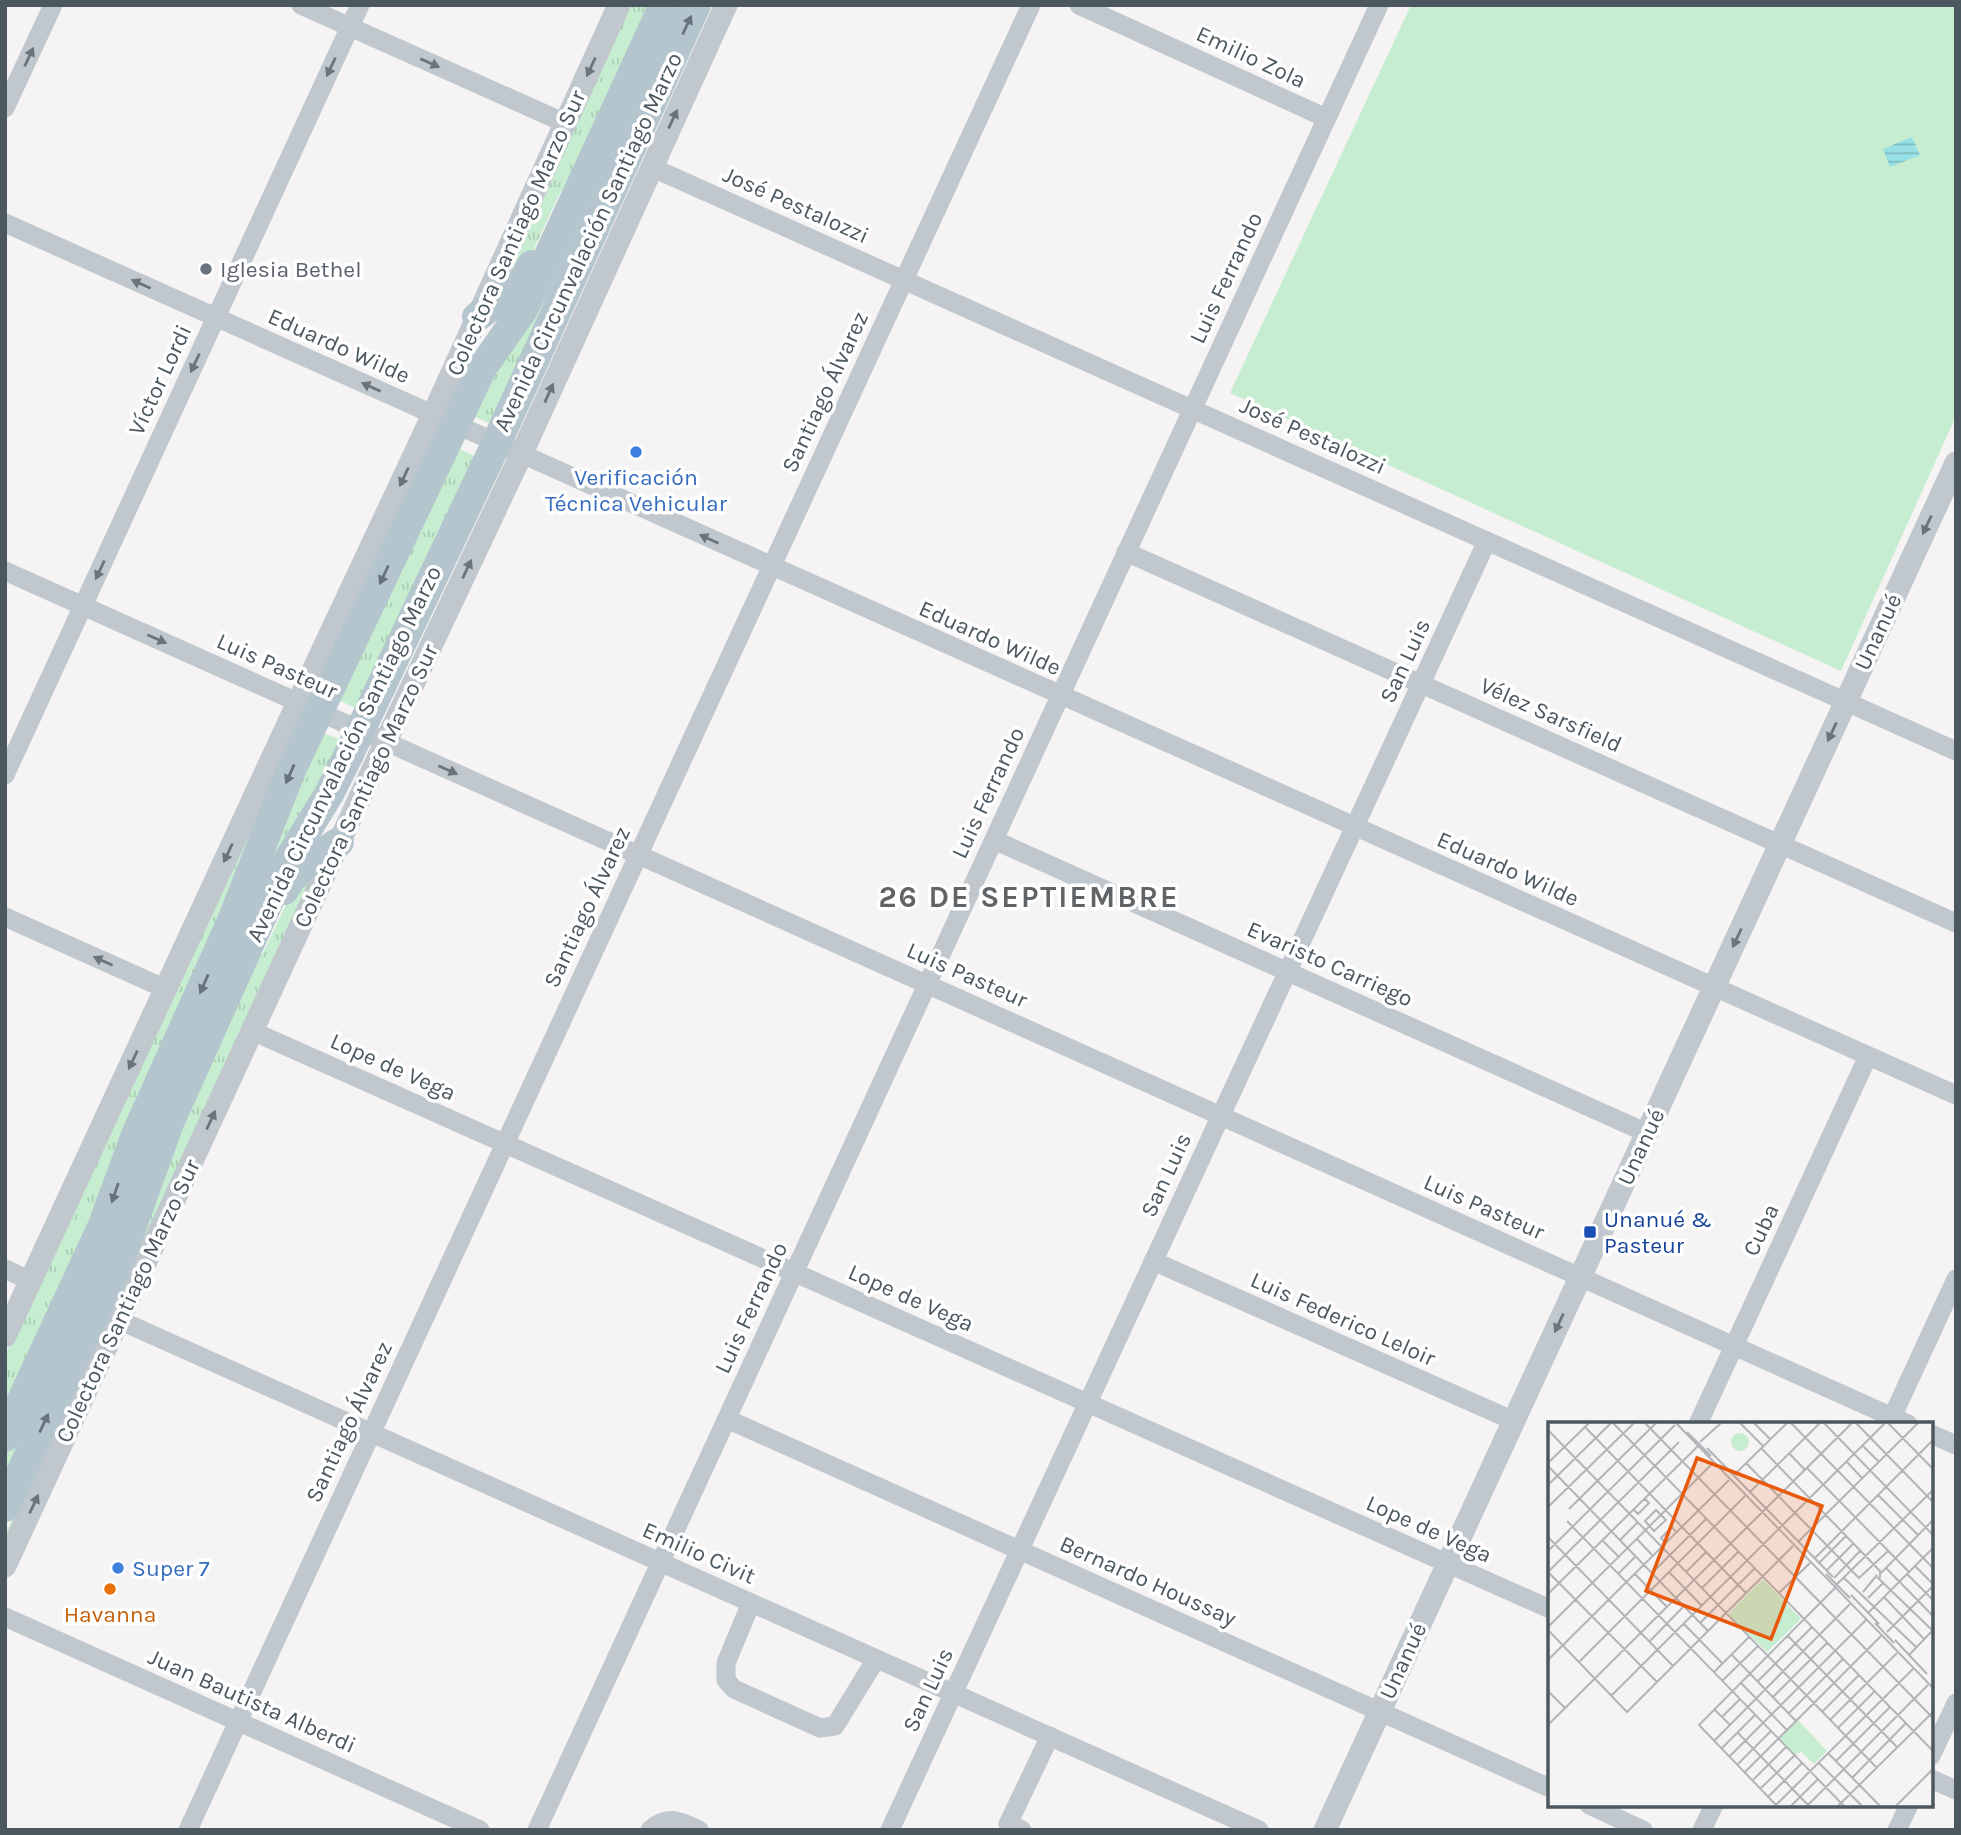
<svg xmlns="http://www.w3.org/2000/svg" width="1961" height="1835" font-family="Karla,sans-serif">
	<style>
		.grass { fill: url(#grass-tufts) }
		.park { fill: #c6edd0 }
		.water { fill: url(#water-rules) }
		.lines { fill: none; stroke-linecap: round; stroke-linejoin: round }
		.minor { stroke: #c0c8ce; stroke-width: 19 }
		.tertiary { stroke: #c0c8ce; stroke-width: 23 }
		.primary { stroke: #b5c5ce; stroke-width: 30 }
		.oneway { fill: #66737b }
		.oneway2 { fill: #69747b }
		.worship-dot { fill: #6b7280; stroke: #fff; stroke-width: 2.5 }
		.shop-dot { fill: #3f7fe0; stroke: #fff; stroke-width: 2.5 }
		.transit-dot { fill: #1a4fb4; stroke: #fff; stroke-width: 2.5 }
		.food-dot { fill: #e8710a; stroke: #fff; stroke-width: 2.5 }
		.labels { text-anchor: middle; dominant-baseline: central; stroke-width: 7; stroke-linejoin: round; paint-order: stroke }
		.street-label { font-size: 23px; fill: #4c585f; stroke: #fff }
		.worship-label { font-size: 23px; fill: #5b616d; stroke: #fff; text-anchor: start }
		.shop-label { font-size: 23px; fill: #366cbe; stroke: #fff }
		.transit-label { font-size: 23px; fill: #164399; stroke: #fff; text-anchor: start }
		.food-label { font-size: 23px; fill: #c56008; stroke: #fff }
		.district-label { font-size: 30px; font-weight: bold; letter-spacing: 2px; fill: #606467; stroke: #fff }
		.inset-road { fill: none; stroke: #b1b5b8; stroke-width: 2 }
		.view { fill: #e8590c; fill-opacity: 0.15; stroke: #e8590c; stroke-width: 3.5 }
		.inset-edge { fill: none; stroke: #4c585f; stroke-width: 3.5 }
	</style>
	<defs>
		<pattern id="grass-tufts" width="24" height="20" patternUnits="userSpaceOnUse" patternTransform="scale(1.75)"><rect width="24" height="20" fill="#c6edd0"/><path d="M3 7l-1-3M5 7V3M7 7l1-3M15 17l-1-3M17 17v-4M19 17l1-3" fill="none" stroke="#accdb5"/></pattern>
		<pattern id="water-rules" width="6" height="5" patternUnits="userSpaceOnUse" patternTransform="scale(1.75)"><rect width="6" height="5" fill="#97e1e6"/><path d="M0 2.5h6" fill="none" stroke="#7db9be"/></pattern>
	</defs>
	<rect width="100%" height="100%" fill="#f5f3f3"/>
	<!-- grass -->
	<g class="grass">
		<path d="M627,5H654L597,130L558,197L526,266L498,294Z"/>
		<path d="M673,5H686L491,424L473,416Z"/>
		<path d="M458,448L476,457L355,708L339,700Z"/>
		<path d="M324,733L341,740L5,1483V1458L110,1229L298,781Z"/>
		<path d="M277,766L246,864L5,1418V1356Z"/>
		<path d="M317,866L5,1551V1535L128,1266L233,1001L264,951L296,883Z"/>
	</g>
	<!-- park -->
	<path class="park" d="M1411,5H1956V416L1841,671L1230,393Z"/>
	<!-- water -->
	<path class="water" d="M1912,137L1920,155L1890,167L1883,149Z"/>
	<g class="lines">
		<!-- minor -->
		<g class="minor">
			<path d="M301,5L565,123"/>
			<path d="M1079,5L1326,118"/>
			<path d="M5,108L53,5"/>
			<path d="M651,167L1956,751"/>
			<path d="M5,223L1956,1095"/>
			<path d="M1126,552L1956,923"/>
			<path d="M5,571L1908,1424"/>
			<path d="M5,775L360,5"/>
			<path d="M994,840L1647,1133"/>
			<path d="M5,917L166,989"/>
			<path d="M252,1031L1550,1609"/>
			<path d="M1153,1261L1514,1421"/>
			<path d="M5,1269L31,1281"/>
			<path d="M119,1320L1259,1830"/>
			<path d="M727,1419L1550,1788"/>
			<path d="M1698,1424L1868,1056"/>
			<path d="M1889,1424L1956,1279"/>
			<path d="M1931,1434L1956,1445"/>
			<path d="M751,1603L726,1663V1680L734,1689L820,1728L835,1726L876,1659"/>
			<path d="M5,1617L480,1830"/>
			<path d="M1931,1756L1956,1703"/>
			<path d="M1931,1779L1956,1790"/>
			<path d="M1589,1805L1643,1830"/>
			<path d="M188,1830L1031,5"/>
			<path d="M537,1830L1379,5"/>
			<path d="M650,1830C667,1814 680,1821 699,1830"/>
			<path d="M890,1830L1487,541"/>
			<path d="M1022,1830L1008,1824L1050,1736"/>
			<path d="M1702,1830L1714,1805"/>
			<path d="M1897,1830L1909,1805"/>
		</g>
		<!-- tertiary -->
		<g class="tertiary">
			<path d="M5,1336L287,726L433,415L619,5"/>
			<path d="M5,1566L380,754L521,455L726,5"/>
			<path d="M1325,1830L1956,463"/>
		</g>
		<!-- primary -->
		<g class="primary">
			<path d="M477,317L522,282L532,265"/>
			<path d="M284,890C295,867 319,856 339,842"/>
			<path d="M5,1437L103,1225L136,1135L232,921L291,770L482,368L522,311L534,288L664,5"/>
			<path d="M5,1507L120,1259L169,1123L284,867L329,794L349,754L496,444L696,5"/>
		</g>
	</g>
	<!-- one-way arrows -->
	<defs><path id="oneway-solid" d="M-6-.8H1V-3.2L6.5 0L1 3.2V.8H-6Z" transform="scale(1.75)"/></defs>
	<g class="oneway">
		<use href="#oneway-solid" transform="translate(687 25) rotate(-65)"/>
		<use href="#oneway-solid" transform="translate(384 575) rotate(115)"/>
		<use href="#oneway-solid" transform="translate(290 774) rotate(114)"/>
		<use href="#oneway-solid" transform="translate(204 984) rotate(114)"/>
		<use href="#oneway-solid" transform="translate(115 1193) rotate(109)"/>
		<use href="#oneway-solid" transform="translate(44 1423) rotate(-65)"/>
	</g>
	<g class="oneway2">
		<use href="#oneway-solid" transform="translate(29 57) rotate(-65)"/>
		<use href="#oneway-solid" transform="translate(430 63) rotate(24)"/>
		<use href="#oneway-solid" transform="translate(331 67) rotate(115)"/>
		<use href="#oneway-solid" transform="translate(591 67) rotate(115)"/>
		<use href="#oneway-solid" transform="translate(673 119) rotate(-65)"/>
		<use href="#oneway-solid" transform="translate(141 284) rotate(-156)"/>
		<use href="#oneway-solid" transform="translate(195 363) rotate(115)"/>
		<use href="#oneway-solid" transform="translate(371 387) rotate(-156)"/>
		<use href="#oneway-solid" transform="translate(549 393) rotate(-66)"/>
		<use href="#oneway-solid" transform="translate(404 477) rotate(115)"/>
		<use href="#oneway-solid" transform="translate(1927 525) rotate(115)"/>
		<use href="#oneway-solid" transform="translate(709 539) rotate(-156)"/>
		<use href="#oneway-solid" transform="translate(467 569) rotate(-65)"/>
		<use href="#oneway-solid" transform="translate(100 570) rotate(115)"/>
		<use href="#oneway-solid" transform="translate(157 639) rotate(24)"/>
		<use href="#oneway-solid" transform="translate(1832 732) rotate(115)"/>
		<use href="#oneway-solid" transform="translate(448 770) rotate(24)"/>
		<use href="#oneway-solid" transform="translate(228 853) rotate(115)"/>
		<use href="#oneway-solid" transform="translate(1737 938) rotate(115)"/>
		<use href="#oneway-solid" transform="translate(103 961) rotate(-156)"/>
		<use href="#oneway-solid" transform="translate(133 1060) rotate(115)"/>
		<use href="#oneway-solid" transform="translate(211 1120) rotate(-65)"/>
		<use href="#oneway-solid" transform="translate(1559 1323) rotate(115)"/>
		<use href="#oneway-solid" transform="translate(34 1504) rotate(-65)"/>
	</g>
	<!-- markers -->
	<circle class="worship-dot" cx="206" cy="269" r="7"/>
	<g class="shop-dot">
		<circle cx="636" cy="452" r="7"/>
		<circle cx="118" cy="1568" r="7"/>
	</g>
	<rect class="transit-dot" x="1583" y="1225" width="14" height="14" rx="3.5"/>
	<circle class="food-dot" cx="110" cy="1589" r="7"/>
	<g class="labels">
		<!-- street labels -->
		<g class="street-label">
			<text transform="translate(1251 57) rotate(25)">Emilio Zola</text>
			<text transform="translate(796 205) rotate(24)">José Pestalozzi</text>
			<text transform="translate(516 233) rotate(-66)">Colectora Santiago Marzo Sur</text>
			<text transform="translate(588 242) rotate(-65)">Avenida Circunvalación Santiago Marzo</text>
			<text transform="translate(1226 278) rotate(-65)">Luis Ferrando</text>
			<text transform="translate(339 346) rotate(24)">Eduardo Wilde</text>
			<text transform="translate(160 380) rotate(-65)">Víctor Lordi</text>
			<text transform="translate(825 392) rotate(-65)">Santiago Álvarez</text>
			<text transform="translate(1313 436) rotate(24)">José Pestalozzi</text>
			<text transform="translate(1878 632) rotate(-65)">Unanué</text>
			<text transform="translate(990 638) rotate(24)">Eduardo Wilde</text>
			<text transform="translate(1405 661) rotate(-65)">San Luis</text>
			<text transform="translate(277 666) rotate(24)">Luis Pasteur</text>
			<text transform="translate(1551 715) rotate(24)">Vélez Sarsfield</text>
			<text transform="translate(344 754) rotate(-64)">Avenida Circunvalación Santiago Marzo</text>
			<text transform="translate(366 786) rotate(-65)">Colectora Santiago Marzo Sur</text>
			<text transform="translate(988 793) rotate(-65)">Luis Ferrando</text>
			<text transform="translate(1508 869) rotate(24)">Eduardo Wilde</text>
			<text transform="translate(587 907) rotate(-65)">Santiago Álvarez</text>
			<text transform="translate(1330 964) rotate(24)">Evaristo Carriego</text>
			<text transform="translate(967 975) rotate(24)">Luis Pasteur</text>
			<text transform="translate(393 1067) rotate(24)">Lope de Vega</text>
			<text transform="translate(1641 1147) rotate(-65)">Unanué</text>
			<text transform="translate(1166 1175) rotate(-65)">San Luis</text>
			<text transform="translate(1484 1207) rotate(24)">Luis Pasteur</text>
			<text transform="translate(1761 1230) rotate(-65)">Cuba</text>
			<text transform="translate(911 1298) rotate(24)">Lope de Vega</text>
			<text transform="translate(128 1301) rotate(-65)">Colectora Santiago Marzo Sur</text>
			<text transform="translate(751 1308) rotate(-65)">Luis Ferrando</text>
			<text transform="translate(1343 1319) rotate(24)">Luis Federico Leloir</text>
			<text transform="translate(349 1422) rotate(-65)">Santiago Álvarez</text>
			<text transform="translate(1429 1529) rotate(24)">Lope de Vega</text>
			<text transform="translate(699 1553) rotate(24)">Emilio Civit</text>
			<text transform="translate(1148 1581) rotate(24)">Bernardo Houssay</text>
			<text transform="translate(1403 1661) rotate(-65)">Unanué</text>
			<text transform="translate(928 1690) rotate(-65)">San Luis</text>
			<text transform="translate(252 1701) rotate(24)">Juan Bautista Alberdi</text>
		</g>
		<!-- worship labels -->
		<g class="worship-label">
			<text x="220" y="269">Iglesia Bethel</text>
		</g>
		<!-- shop labels -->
		<g class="shop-label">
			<text x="636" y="477">Verificación<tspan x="636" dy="26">Técnica Vehicular</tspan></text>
			<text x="132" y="1568" text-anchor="start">Super 7</text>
		</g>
		<!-- transit labels -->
		<g class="transit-label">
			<text x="1604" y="1219">Unanué &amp;<tspan x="1604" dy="26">Pasteur</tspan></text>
		</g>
		<!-- food labels -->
		<g class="food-label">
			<text x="110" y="1614">Havanna</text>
		</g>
		<!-- district labels -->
		<g class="district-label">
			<text x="1029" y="897">26 DE SEPTIEMBRE</text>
		</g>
	</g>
	<!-- overview -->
	<g transform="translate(1548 1422)">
		<rect width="385" height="385" fill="#f5f3f3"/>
		<path d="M183 20a9 9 0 1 1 18 0a9 9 0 1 1-18 0ZM215,157L253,197L219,230L180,192ZM250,298L279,329L266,342L253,330L247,333L231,317Z" fill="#c6edd0"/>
		<path class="inset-road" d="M65,1L385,329M97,1L385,296M128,1L385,266M192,1L215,24M206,1L222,17M243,1L385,146M276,1L385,113M308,1L385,80M340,1L385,47M37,5L198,171M0,8L329,346M139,10L163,34M152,20L173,1M314,23L331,40M159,26L285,155M213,26L332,149V156M241,31L257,48M298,39L314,56M0,41L41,1M198,41L311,156L340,129M0,44L160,209M259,46L361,150M186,53L239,1M0,63L63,1M202,70L272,1M330,73L370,113M0,85L86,1M21,87L108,1M85,87L90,92L101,81L96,76M108,88L118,98L106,109L97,99ZM19,99L296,384M0,115L125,244M89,117L105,134M54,118L71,135M72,118L90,100M251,119L370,1M118,121L113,116L124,105L128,110M0,129L127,3M267,136L385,18M271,141L298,114M367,144L385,162M338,146L385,194M279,148L305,122M0,150L131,20M0,150L11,161L152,22M121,150L153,183M138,150L158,130M104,151L158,97M333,151L385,98M70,152L88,134M87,152L119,185M278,152L302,176M359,152L385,178M329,155L384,208M286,156L312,129M296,156L368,225M287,164L385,68M154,166L190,130M315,170L329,153M231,171L262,141M0,172L11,161L109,260M303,173L331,202M336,175L376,217M320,176L336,160M320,191L385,126M135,201L174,241M152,201L207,146M327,201L346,221M0,205L165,41M0,208L79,290L245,124M339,210L385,164M239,213L349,325M347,218L379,252M101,220L136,184M183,232L248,299M361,233L385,208M0,238L181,58M31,240L197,74M166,250L201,215M174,259L210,224M210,259L264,205M192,260L239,308M0,269L17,286M63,274L337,1M225,275L279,221M166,287L182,303M274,290L311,253M241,291L295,237M174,295L192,277M282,298L349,231M0,303L304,1M290,306L327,269M190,311L261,384M166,319L302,182M173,327L207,293M280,331L332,384M181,335L318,198M288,339L342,285M271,341L314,384M189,343L223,309M196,351L333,214M304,356L358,301M204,359L238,325M212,367L247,333M220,375L254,341M228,383L365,247M229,384L151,303L287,166M243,384L270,357M259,384L380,263M290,384L385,290M348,384L385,347"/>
		<path class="view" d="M149,36L274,84L223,217L98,169Z"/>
		<rect width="385" height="385" class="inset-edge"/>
	</g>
	<!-- border -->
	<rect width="1961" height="1835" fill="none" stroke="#4c585f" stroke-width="14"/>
</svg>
